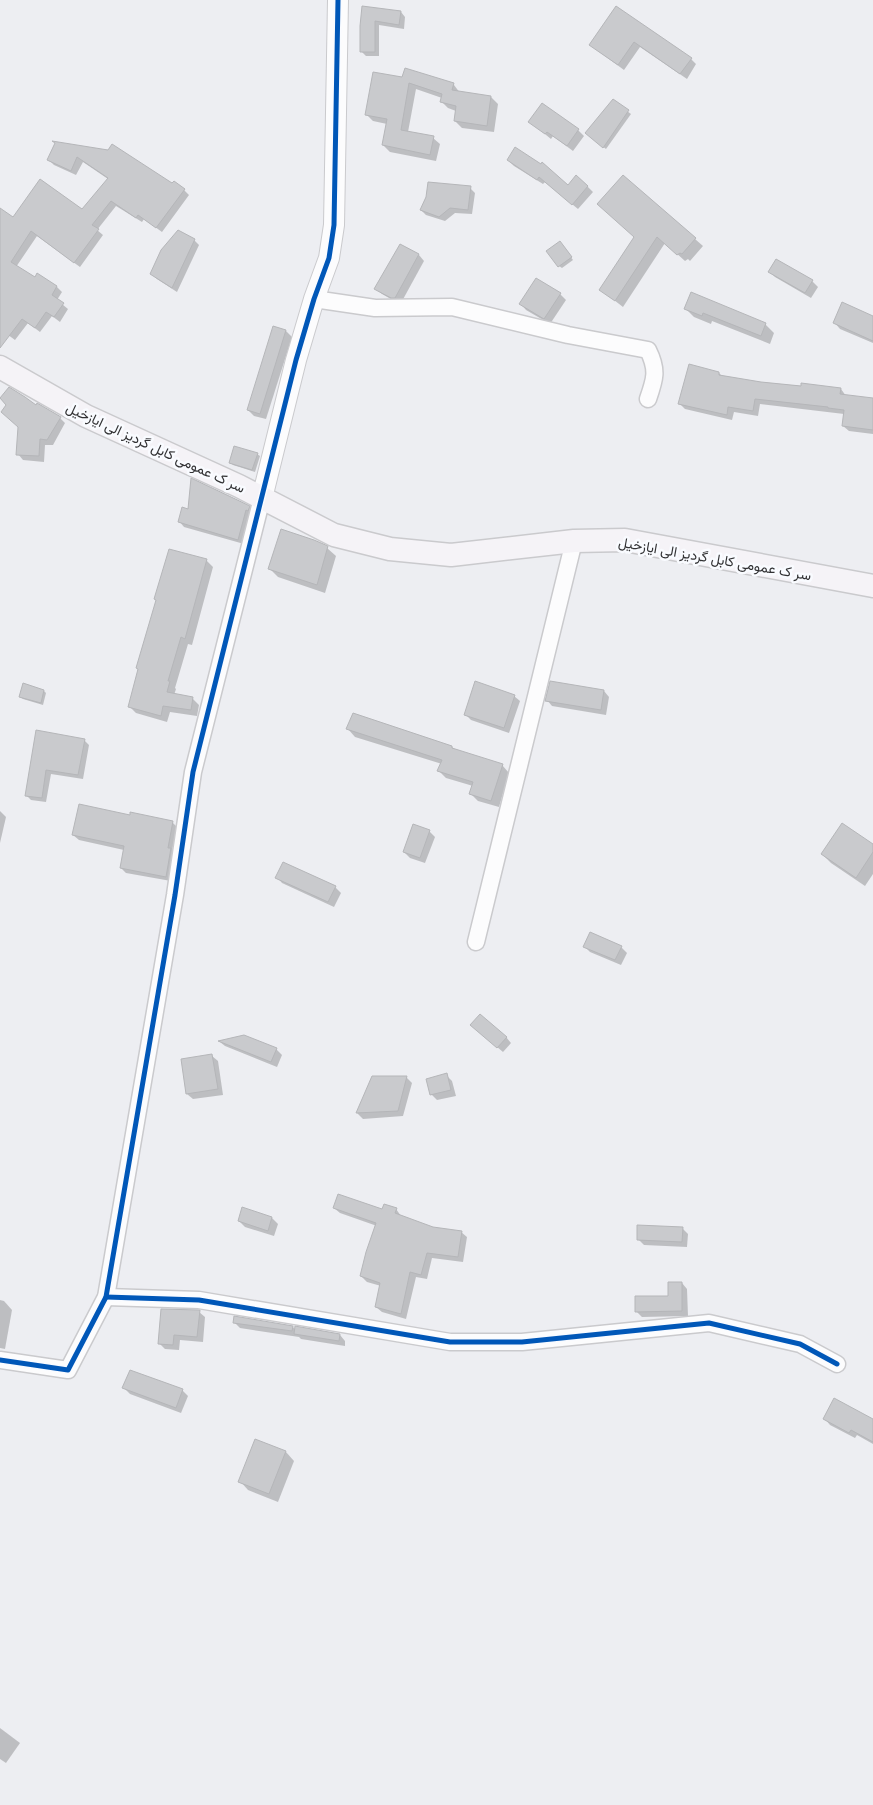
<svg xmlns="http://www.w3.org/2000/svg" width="873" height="1805" font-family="'Noto Sans',Vazirmatn,sans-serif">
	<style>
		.shadow { fill: #0003 }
		.building { fill: #c9cacd; stroke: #b5b6b9 }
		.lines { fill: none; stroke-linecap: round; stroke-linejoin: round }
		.minor-casing { stroke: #cacacd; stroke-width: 19 }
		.tertiary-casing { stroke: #cacacd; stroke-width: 22 }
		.secondary-casing { stroke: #cacacd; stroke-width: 25 }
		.minor { stroke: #fcfcfd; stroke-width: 16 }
		.tertiary { stroke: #fcfcfd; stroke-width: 20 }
		.secondary { stroke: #f5f3f7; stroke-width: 22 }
		.cycleway-casing { stroke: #f9fbff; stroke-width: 8 }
		.cycleway { stroke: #0057b8; stroke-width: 5 }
		.labels { text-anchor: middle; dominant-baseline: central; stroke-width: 5; stroke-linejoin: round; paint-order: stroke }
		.street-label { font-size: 14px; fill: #313133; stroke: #f9fbff }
	</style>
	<rect width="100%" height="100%" fill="#edeef2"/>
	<!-- shadow -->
	<g class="shadow">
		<path d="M364,7L401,12L405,17L404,29L379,25V56H366L361,51Z"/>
		<path d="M616,7L691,59L696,64L687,79L640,47L624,70L590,45Z"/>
		<path d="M374,73L454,85L460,93L491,97L498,104L494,132L462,128L455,121L456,111L448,108L441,101L442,98L416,89L408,132L433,138L440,144L436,161L390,152L383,145L387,124L373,121L366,114Z"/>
		<path d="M613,101L631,114L606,149L589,136Z"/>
		<path d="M530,122L578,130L584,136L573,151L553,136L551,139Z"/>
		<path d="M56,143L173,185L184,190L189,195L162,232L144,219L142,222L116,206L97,230L103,235L80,267L37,236L16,267L35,279L38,275L57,287L62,292L57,300L68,309L60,322L52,316L40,332L28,323L15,340L0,329V210L13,219L83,211L108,179L83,162L76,175L54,165L49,160Z"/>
		<path d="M508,160L569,186H587L593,192L578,209L545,182L543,184L514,166Z"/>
		<path d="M623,176L703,246L690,261L688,259L685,261L665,243L623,307L601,290L636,238Z"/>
		<path d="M470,188L475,193L472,214L455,213L445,221L426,215L421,210Z"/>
		<path d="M194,240L199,245L177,292L157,279L152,274Z"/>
		<path d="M400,245L419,255L424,261L401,303H398L382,294L376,289Z"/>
		<path d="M562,245L573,260L562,268L559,266Z"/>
		<path d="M770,272L812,281L818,287L811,298L775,277Z"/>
		<path d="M560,294L566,300L550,324L526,310L521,304Z"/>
		<path d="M685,308L765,324L774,333L770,344L712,321L711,324L694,317Z"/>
		<path d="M873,318V343L840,329L835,323Z"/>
		<path d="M274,327L286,331L292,337L266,419L254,416L248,410Z"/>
		<path d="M719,373L722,376L761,383L841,389L846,396L873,400V434L849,431L843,426L844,414L760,404L758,416L734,412L732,420L685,409L679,403Z"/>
		<path d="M9,389L36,407L60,418L65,423L53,445H45L44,462L23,460L18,454L19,428L8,406L1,399Z"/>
		<path d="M257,454L260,456L255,472L233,465L231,463Z"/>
		<path d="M249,507L254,513L244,544L184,527L179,521L189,510Z"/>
		<path d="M327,548L336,556L325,593L278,577L269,568Z"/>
		<path d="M206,560L213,567L192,645L188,644L175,688L176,689L174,695L192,698L199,705L197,716L170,712L167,722L136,713L129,706Z"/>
		<path d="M44,691L46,693L43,705L23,699L20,697Z"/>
		<path d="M604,691L609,697L606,715L552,706L547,700Z"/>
		<path d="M514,696L520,701L509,733L471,720L465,714Z"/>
		<path d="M348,729L452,747L456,751L502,765L509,773L499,807L478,801L471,794L473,786L446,778L439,771L442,764L355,737Z"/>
		<path d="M37,731L84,740L89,745L83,779L51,774L46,802L31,800L27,796Z"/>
		<path d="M0,811L6,817L0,843Z"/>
		<path d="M172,822L177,827L172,851L176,855L171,881L126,873L121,868L124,850L79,840L73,835Z"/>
		<path d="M429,831L435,837L425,863L410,858L404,852Z"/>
		<path d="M873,845V874L865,886L831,863L822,854Z"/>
		<path d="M277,877L335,887L341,893L334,907L282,883Z"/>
		<path d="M584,946L621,947L627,953L621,965L590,952Z"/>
		<path d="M478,1031L506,1037L511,1043L503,1052Z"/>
		<path d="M220,1042L276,1049L282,1055L277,1067L225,1046Z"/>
		<path d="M212,1056L218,1061L223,1095L193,1099L187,1094Z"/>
		<path d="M446,1075L452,1081L456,1096L437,1100L431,1094Z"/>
		<path d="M406,1077L412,1083L403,1116L363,1119L357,1113L372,1078Z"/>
		<path d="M334,1208L382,1211L396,1209L401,1216L433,1228L461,1232L467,1237L463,1262L432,1258L427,1279L416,1277L406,1319L382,1312L376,1307L381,1286L367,1282L361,1276L377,1226L340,1213Z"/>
		<path d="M243,1209L272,1218L278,1224L274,1236L245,1227L239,1221Z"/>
		<path d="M682,1228L688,1234L687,1247L644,1245L638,1239Z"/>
		<path d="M682,1283L687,1289L688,1316L642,1317L636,1311L669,1297Z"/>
		<path d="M0,1300L4,1301L12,1310L5,1349L0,1348Z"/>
		<path d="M199,1312L205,1317L203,1342L180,1340L179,1350L165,1349L159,1343Z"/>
		<path d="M234,1322L293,1327L296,1331L340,1335L345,1341V1346L301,1339L299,1337L240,1328Z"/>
		<path d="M124,1388L182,1390L188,1396L181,1413L130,1394Z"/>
		<path d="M825,1419L873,1420V1444L857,1435L855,1438L830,1425Z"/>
		<path d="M256,1441L286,1452L294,1461L278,1502L248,1490L240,1481Z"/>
		<path d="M0,1728L20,1743L6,1763L0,1759Z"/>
	</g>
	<!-- building -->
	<g class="building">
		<path d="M362,6L401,11L399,25L375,21V52H360V26Z"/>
		<path d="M616,6L692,58L680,74L634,42L618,65L589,45Z"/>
		<path d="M405,68L454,83L452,90L491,96L487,126L454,121L456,106L440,102L442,94L409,83L401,130L434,136L430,155L382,145L387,119L365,115L373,72L402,77Z"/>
		<path d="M613,99L629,110L603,148L585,133Z"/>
		<path d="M542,103L579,129L567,146L547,132L545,134L528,122Z"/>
		<path d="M52,141L108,150L112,144L172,183L174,181L185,189L156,228L138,215L136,218L111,201L92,225L99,229L74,263L31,231L11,262L35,277L37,273L57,286L52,295L64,303L54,317L46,312L35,328L22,319L0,348V208L13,217L40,179L82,209L108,178L77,157L71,171L47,160L55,143Z"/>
		<path d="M515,147L541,164L542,162L568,185L576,175L588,186L572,205L539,177L537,180L507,160Z"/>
		<path d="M623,175L696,238L682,254L680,253L677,255L657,237L615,301L599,290L634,237L597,204Z"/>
		<path d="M428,182L471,186L468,210L450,208L439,217L420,210L426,197Z"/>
		<path d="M178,230L195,239L172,288L150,274L161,250Z"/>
		<path d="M560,241L572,257L558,267L546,251Z"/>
		<path d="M400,244L419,254L395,298H391L374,289Z"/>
		<path d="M776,259L813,280L805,293L768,272Z"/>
		<path d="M536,278L561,293L544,319L519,304Z"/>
		<path d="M691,292L766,323L761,336L703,313L702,316L684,309Z"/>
		<path d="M842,302L873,316V341L833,323Z"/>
		<path d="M273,326L286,330L260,414L247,410Z"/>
		<path d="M689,364L719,372V375L761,382L801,386V383L841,388L840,394L873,398V430L842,426L844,410L828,408V407L755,399L753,411L728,407L727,415L678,404Z"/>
		<path d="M9,387L25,397L36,405L37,403L61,417L47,440L40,439L39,456L16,455L18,427L1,412L6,405L0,398Z"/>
		<path d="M234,446L258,453L252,470L229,463Z"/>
		<path d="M191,478L250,506L248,511L246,510L238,540L178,522L182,507L188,509Z"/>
		<path d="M281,529L314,540L328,546L317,585L268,569Z"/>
		<path d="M169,549L207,559L185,639L181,637L168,681H170L167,692L193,697L191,710L163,706L161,716L128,707L138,669L136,668L156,600L154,599Z"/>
		<path d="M475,681L515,695L504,728L464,715Z"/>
		<path d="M550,681L604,690L601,710L545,701Z"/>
		<path d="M23,683L44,690L41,703L19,697Z"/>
		<path d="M353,713L452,746V748L503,764L491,801L469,794L473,782L437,771L442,760L346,729Z"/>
		<path d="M36,730L85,739L78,775L46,770L42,798L25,796Z"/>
		<path d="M79,804L130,815V812L173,821L168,848H171L166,877L120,868L124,846L72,835Z"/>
		<path d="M842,823L873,844V852L856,878L821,854Z"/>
		<path d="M413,824L430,830L420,858L403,852Z"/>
		<path d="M283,862L336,886L328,902L275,878Z"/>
		<path d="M590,932L622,946L615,960L583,947Z"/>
		<path d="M480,1014L507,1037L497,1048L470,1025Z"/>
		<path d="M244,1035L277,1048L271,1062L218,1041Z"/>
		<path d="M212,1054L218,1089L186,1094L181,1059Z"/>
		<path d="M447,1073L451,1090L430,1095L426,1079Z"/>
		<path d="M372,1076H407L398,1111L356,1113Z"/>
		<path d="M338,1194L382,1209L384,1204L397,1208L395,1213L433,1227L462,1231L458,1257L427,1253L421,1275L410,1272L401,1314L375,1307L380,1283L360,1276L366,1252L376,1223L333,1208Z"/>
		<path d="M242,1207L272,1217L268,1231L238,1221Z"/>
		<path d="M637,1225L683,1227L682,1242L637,1240Z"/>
		<path d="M668,1282H682V1311L635,1312V1296H668Z"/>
		<path d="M161,1309L200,1310L197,1337L174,1335L173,1345L158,1344Z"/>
		<path d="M234,1316L293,1326L292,1331L233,1323Z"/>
		<path d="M295,1326L340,1334L339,1341L294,1334Z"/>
		<path d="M130,1370L183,1389L176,1408L122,1388Z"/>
		<path d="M834,1398L873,1419V1442L851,1430L849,1433L823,1419Z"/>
		<path d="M255,1439L286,1451L269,1494L238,1482Z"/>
	</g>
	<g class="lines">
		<!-- minor casing -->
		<g class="minor-casing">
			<g id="minor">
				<path d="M314,299L375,308L452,307L568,335L648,350C658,370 655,379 648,399"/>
				<path d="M476,942L574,541"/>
				<path d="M106,1297L199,1300L450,1342H522L709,1323L800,1344L837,1364"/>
				<path d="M0,1360L68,1370L106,1297L175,895L193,772L262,498"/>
			</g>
		</g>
		<!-- tertiary casing -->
		<g class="tertiary-casing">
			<path id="tertiary" d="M262,498L296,360L314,299L329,258L334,225L338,0"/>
		</g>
		<!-- secondary casing -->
		<g class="secondary-casing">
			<path id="secondary" d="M0,367L86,416L239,486L334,535L390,549L451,555L574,541L625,540L873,586"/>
		</g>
		<!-- minor -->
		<use href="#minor" class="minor"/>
		<!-- tertiary -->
		<use href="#tertiary" class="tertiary"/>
		<!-- secondary -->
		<use href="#secondary" class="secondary"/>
		<!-- cycleway casing -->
		<g class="cycleway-casing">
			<g id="cycleway">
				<path d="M106,1297L199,1300L450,1342H522L709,1323L800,1344L837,1364"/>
				<path d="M0,1360L68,1370L106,1297L175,895L193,772L296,360L314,299L329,258L334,225L338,0"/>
			</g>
		</g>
		<!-- cycleway -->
		<use href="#cycleway" class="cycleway"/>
	</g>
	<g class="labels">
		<!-- street labels -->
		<g class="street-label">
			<text transform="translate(156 447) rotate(25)">سر ک عمومی کابل گردیز الی ایازخیل</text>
			<text transform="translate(715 558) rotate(10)">سر ک عمومی کابل گردیز الی ایازخیل</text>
		</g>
	</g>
</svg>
